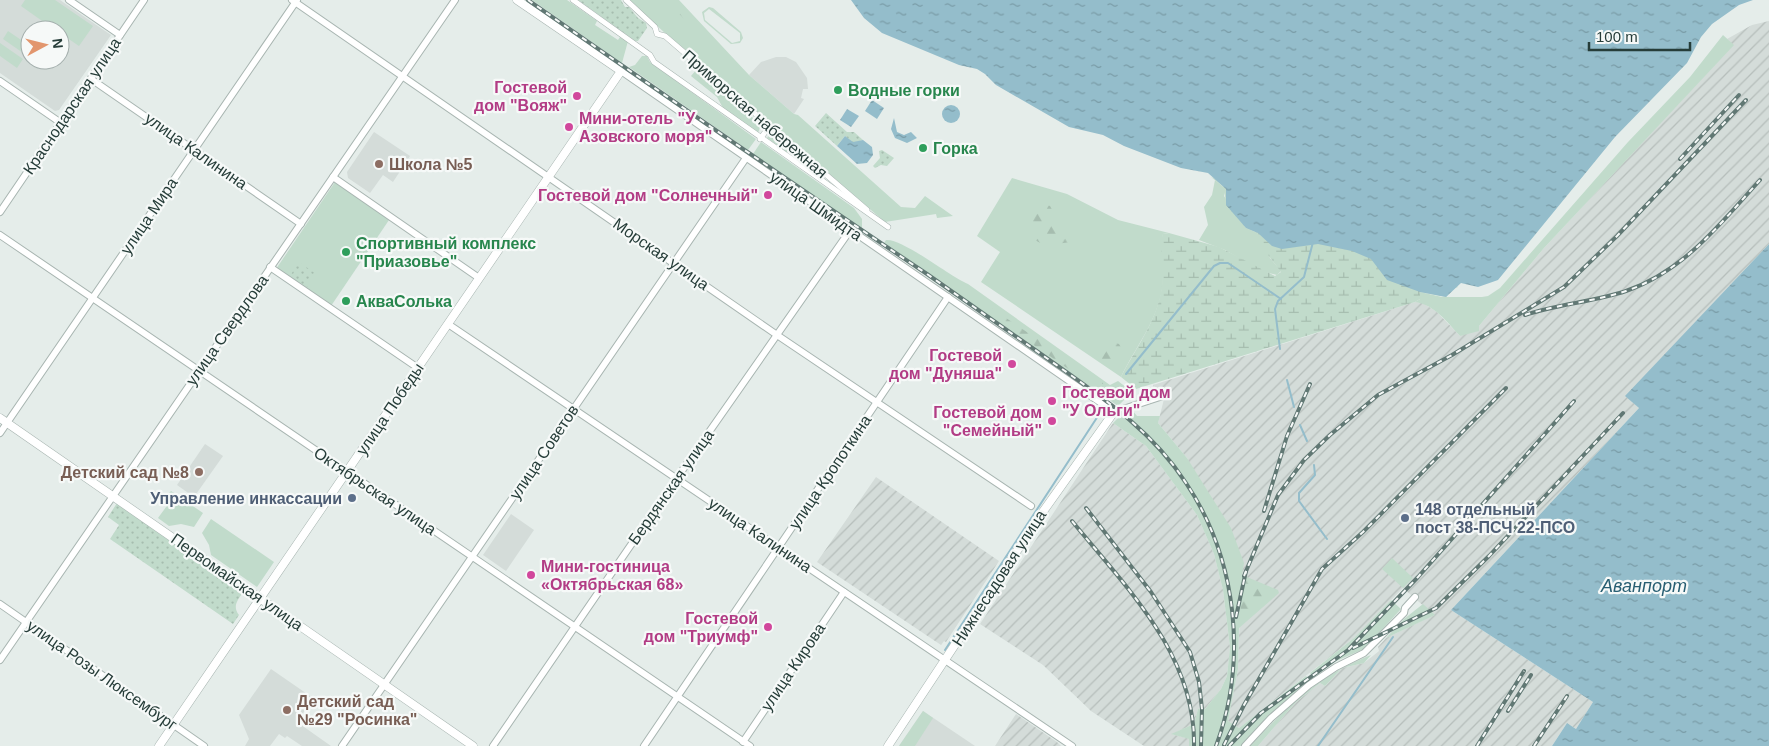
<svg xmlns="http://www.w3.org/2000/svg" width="1769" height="746" font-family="Arial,sans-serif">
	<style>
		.built { fill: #d4dcd9; fill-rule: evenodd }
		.industrial { fill: url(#industrial-furrows) }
		.grass { fill: #c1dbcb; fill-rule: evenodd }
		.forest { fill: url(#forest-firs) }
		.wetland { fill: url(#wetland-marsh) }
		.park { fill: url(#park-dots) }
		.water { fill: url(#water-ripples) }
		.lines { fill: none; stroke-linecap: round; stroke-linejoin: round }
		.stream { stroke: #94bdcb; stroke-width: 2 }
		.pedestrian-casing { stroke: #a8b5b1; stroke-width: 6 }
		.minor-casing { stroke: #a8b5b1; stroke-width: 8 }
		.tertiary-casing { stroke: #a8b5b1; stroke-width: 9 }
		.pedestrian { stroke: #fff; stroke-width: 5 }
		.minor { stroke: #fff; stroke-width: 6 }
		.tertiary { stroke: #fff; stroke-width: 8 }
		.rail-casing { stroke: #617874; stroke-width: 4 }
		.rail { stroke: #f6f9f8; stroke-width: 2; stroke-dasharray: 5.5; stroke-linecap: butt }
		.leisure-dot { fill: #2e9e5b; stroke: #f6f9f8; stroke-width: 2 }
		.hotel-dot { fill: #d1479c; stroke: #f6f9f8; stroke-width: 2 }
		.education-dot { fill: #8d6e63; stroke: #f6f9f8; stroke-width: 2 }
		.service-dot { fill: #5c6f8a; stroke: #f6f9f8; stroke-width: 2 }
		.labels { text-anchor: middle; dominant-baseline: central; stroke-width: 4.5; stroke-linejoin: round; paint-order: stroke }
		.hotel-label { font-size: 16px; font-weight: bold; fill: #b23c85; stroke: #f6f9f8; text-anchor: end }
		.leisure-label { font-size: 16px; font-weight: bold; fill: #27864d; stroke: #f6f9f8; text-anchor: start }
		.street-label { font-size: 16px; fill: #263d39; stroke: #f6f9f8 }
		.education-label { font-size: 16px; font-weight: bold; fill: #785e54; stroke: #f6f9f8; text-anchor: start }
		.service-label { font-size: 16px; font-weight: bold; fill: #4e5e75; stroke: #f6f9f8; text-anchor: end }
		.water-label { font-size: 18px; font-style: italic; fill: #275e72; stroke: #f6f9f8 }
	</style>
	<defs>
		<pattern id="industrial-furrows" width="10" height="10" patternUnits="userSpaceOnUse" patternTransform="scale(1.25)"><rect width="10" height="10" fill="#d4dcd9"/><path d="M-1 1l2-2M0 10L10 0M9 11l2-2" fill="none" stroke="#b6bebb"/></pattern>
		<pattern id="forest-firs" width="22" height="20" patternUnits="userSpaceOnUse" patternTransform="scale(1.25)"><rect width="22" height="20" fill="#c1dbcb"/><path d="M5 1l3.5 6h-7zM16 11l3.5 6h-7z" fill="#a6bdaf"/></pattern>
		<pattern id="wetland-marsh" width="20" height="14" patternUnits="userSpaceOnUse" patternTransform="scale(1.25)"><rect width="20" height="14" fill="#c1dbcb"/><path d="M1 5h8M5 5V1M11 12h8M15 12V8" fill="none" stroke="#a6bdaf"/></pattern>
		<pattern id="park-dots" width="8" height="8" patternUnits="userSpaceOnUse" patternTransform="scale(1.25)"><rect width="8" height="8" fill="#c1dbcb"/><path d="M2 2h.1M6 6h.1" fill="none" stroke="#a6bdaf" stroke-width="1.8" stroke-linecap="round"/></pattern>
		<pattern id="water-ripples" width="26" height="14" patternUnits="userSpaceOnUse" patternTransform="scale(1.25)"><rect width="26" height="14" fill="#94bdcb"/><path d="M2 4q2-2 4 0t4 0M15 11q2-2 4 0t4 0" fill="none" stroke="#799ba6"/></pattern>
	</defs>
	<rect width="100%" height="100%" fill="#e5edea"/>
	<!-- built -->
	<g class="built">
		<path d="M0,0H60L111,35L59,110L55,111L0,73ZM30,30H60V60H30Z"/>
		<path d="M776,57H786L796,62L807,78L808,89H803L801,98L804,99L794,114L749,75L761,62Z"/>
		<path d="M374,132L410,156L393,182L383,175L370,193L348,178L347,172Z"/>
		<path d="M205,444L223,456L194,497L177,485Z"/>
		<path d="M511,514L534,530L506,571L483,555Z"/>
		<path d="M271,669L313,698L297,722L331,746H302L287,736L285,738L279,734L270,746H245L249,739L239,715Z"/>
		<path d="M923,711L975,746H899Z"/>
	</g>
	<!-- industrial -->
	<g class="industrial">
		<path d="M1769,21V244L1626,396L1639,408L1451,610L1593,702L1576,729L1567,723L1552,746H1258L1296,702L1320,683L1325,686L1342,668L1364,663L1379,651L1378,647L1386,638L1434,615L1403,588L1354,638L1239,728L1228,721L1238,669L1241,575L1187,458L1158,423L1164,399L1161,392L1154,394L1153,385L1415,302L1423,303L1437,312L1460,336L1479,326L1544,248L1733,45L1727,39L1752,25Z"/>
		<path d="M1113,423L1146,446L1197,515L1214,554L1223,590L1230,647L1227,676L1221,689L1205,709H1198L1194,724L1172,734L1190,739L1189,746H1144L1091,711L1043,665L980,624Z"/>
		<path d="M876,477L999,561L946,642L944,641L941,645L817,562Z"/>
		<path d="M1016,714L1057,742L1061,746H995Z"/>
	</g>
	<!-- grass -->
	<g class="grass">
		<path d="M25,0H55L93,26L79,46L60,33V30H55L21,6Z"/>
		<path d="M524,0H527L749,153L748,154Z"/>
		<path d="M532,0H567L597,21L595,25L618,40L620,37L628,41L622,63Z"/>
		<path d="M628,0H679L749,75L794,114L798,115L901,207L915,208L925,196L953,216L937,218L936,214L885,222L726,86L728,83L723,79L720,82Z"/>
		<path d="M709,7L713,8L741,32L743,38L740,43L731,44L704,21L702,12ZM709,9L740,33V41L732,43L705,20L704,13Z"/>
		<path d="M8,31L30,46L26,55L3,39Z"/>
		<path d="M1723,35L1734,45L1544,248L1479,326V331L1460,336C1447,322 1435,305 1415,302L1420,299V292L1442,297H1482L1488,296L1500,288L1628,142L1690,77Z"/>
		<path d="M0,43L23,59L17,68L0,56Z"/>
		<path d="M642,56H647L650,62L756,139L748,150L629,67L635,65Z"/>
		<path d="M697,69L761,125L758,133L723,108L717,97L691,76Z"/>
		<path d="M769,135L824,179L767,138Z"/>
		<path d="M761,142L854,208L862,219V229L753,154Z"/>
		<path d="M750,154L848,221L846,222Z"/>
		<path d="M1012,178L1067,194L1118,220L1169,233L1163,234C1160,252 1165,271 1162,289C1157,321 1135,348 1121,377L981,282L1000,252L977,236Z"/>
		<path d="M1215,180L1226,189L1224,196L1246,228L1258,233L1270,258L1281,271L1277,275L1261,271L1225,250L1199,240L1208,225L1204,207L1212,195Z"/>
		<path d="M335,182L389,220L331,306L276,269Z"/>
		<path d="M886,240C902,238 949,276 968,284L1110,385L1118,381L1127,388L1125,399L1118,406L887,245L884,243Z"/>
		<path d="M1132,410L1137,416H1160L1158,423L1187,458L1231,528L1244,563L1242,575L1278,590L1279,593L1239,628L1238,669L1228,721L1239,728L1306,676L1310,681L1270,715L1242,746H1189V739L1171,734L1194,724L1198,709H1205L1221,689L1227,676L1230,647L1223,590L1214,554L1197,515L1146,446L1113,423L1121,415Z"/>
		<path d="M171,491L203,513L194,527L181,524L169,526L158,518L169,503L164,499Z"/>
		<path d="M211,519L274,562L257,587L211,555L209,545L202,533Z"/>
		<path d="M1392,558L1413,578L1403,588L1382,569Z"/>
		<path d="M1391,600L1401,609L1364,649L1336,661L1314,677L1310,673L1354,638Z"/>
		<path d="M1423,604L1435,615L1386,638L1404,619Z"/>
		<path d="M1371,655L1364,663L1342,668L1325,686L1320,683L1296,702L1258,746H1250C1289,705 1318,676 1371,655Z"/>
		<path d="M923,711L933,718L915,746H899Z"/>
	</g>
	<!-- forest -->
	<g class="forest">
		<path d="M666,0H675L693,18V24L688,23Z"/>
		<path d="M1039,202L1050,206L1055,215L1054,228L1073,235L1074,242C1065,242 1052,246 1043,244C1026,239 1023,216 1032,204Z"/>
		<path d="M970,294L1103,383L1104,390H1099L973,303L969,298Z"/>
		<path d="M1113,342L1119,344L1122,349L1112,366H1109L1102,362V357Z"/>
		<path d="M1246,580L1276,592L1242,623L1239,617Z"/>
	</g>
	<!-- wetland -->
	<path class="wetland" d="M1211,177L1458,287L1452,289L1446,297L1420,292V299L1415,302L1136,389L1121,377C1135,349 1155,324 1161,292C1165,276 1158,246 1163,234L1169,233L1219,247L1275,276L1281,272L1259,243L1258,233L1246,228L1226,205L1224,187Z"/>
	<!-- park -->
	<g class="park">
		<path d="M578,0H621L625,7H629L638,18L646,23L647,28L638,41H635Z"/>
		<path d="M826,113L847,132H854L863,140L853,143L845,136L837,146L815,126Z"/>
		<path d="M882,150L894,158L887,166L881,165L875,168L873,166L880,158L879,151Z"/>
		<path d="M299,262L316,274L307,287L290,276Z"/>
		<path d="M117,503L243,592C238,600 232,606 239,615L233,624L110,539L119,525L108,517Z"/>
	</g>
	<!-- water -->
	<g class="water">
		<path d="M851,0H1753L1739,5L1712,24L1701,37L1687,63L1615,137L1498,280L1478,287L1461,283L1446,297L1420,292L1387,280L1371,259L1352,251L1318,244L1282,249L1272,246L1258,233L1246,228L1226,205V189L1208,173L1181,168L1124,146L1103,135L1069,127L996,85L985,74L977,69L959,65L882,33L864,18Z"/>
		<path d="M872,100L884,108L877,119L865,111Z"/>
		<circle cx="951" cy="114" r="9"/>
		<path d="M847,109L859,116L851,127L840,120Z"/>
		<path d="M894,118L897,132L904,135L911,132L917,138L907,143L895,138L891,129Z"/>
		<path d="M845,136L853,142L863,140L872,147L873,155L867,163L857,164L837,146Z"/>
		<path d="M1769,244V746H1552L1567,723L1576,729L1593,702L1451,610L1639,408L1625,396Z"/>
	</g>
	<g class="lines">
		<!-- stream -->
		<g class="stream">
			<path d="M1280,349L1275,309L1278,301L1304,277L1313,242"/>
			<path d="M1126,374L1214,266L1220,263H1228L1281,299"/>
			<path d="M1287,380L1294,407"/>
			<path d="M1300,425L1307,441"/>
			<path d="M1314,465L1315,475L1299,493V501L1327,539"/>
			<path d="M945,650L1100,413"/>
			<path d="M1318,746L1393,637"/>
		</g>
		<!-- pedestrian casing -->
		<g class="pedestrian-casing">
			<g id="pedestrian">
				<path d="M573,0L650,55L654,62L888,227"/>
				<path d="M626,0L655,27L657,34L665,36L867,210"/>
				<path d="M760,139L769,127"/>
			</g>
		</g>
		<!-- minor casing -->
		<g class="minor-casing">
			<g id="minor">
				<path d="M69,0L120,35"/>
				<path d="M292,0L777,335L1031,506"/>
				<path d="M621,71L1114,412L1163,396"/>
				<path d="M91,79L301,224"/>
				<path d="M0,81L61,123"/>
				<path d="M333,177L479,278"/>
				<path d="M0,212L144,0"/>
				<path d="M0,235L750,746"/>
				<path d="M270,267L418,368"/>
				<path d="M448,324L1072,746"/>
				<path d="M0,433L297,0"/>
				<path d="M0,604L204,746"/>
				<path d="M0,660L455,0"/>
				<path d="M743,742L844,592"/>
				<path d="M342,746L746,158"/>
				<path d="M493,746L672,485L851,229"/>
				<path d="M644,746L948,297"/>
				<path d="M1245,746L1271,718L1309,685L1336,667L1364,653L1404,613L1405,608L1415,597"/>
			</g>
		</g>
		<!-- tertiary casing -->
		<g class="tertiary-casing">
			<g id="tertiary">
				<path d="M0,418L473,746"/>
				<path d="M159,746L621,71L517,0"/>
				<path d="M888,746L1042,513L1114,412"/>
			</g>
		</g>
		<!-- pedestrian -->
		<use href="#pedestrian" class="pedestrian"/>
		<!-- minor -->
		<use href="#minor" class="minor"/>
		<!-- tertiary -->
		<use href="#tertiary" class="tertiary"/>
		<!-- rail casing -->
		<g class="rail-casing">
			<g id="rail">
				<path d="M528,0C660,92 793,184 927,274C967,302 1008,331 1048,359C1100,396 1151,429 1186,483C1237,559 1248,660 1216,746"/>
				<path d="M1680,159L1739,95"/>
				<path d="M1525,315C1558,304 1593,302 1626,291C1684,271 1720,224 1760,180"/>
				<path d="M1086,508L1151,592L1190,652L1199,682L1202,709L1201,746"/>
				<path d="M1264,511L1287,436L1310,384"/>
				<path d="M1072,521C1125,586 1196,655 1194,746"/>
				<path d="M1244,576L1278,495L1304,460L1330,435L1378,395L1452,355L1564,287L1617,236L1746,100"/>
				<path d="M1236,617L1246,571"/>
				<path d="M1353,648L1436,608L1489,556L1623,413"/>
				<path d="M1508,711L1531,675"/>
				<path d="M1224,745L1244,705L1322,569L1363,532L1506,388"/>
				<path d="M1229,746L1261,713L1348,650L1418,577L1574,401"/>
				<path d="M1477,746L1524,671"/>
				<path d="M1534,746L1567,696"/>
			</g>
		</g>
		<!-- rail -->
		<use href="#rail" class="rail"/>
	</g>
	<!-- markers -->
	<g class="leisure-dot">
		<circle cx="838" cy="90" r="5"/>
		<circle cx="923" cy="148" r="5"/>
		<circle cx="346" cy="252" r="5"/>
		<circle cx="346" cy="301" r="5"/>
	</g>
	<g class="hotel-dot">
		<circle cx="577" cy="96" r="5"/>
		<circle cx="569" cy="127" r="5"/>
		<circle cx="768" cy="195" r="5"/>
		<circle cx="1012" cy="364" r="5"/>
		<circle cx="1052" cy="401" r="5"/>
		<circle cx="1052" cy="421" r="5"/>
		<circle cx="531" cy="575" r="5"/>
		<circle cx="768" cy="627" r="5"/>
	</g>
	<g class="education-dot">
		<circle cx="379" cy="164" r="5"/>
		<circle cx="199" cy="472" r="5"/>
		<circle cx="287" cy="710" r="5"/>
	</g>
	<g class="service-dot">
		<circle cx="352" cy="498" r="5"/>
		<circle cx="1405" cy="518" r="5"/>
	</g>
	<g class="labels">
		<!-- hotel labels -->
		<g class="hotel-label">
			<text x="567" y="87">Гостевой<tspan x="567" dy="18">дом "Вояж"</tspan></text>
			<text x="579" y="118" text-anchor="start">Мини-отель "У<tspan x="579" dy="18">Азовского моря"</tspan></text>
			<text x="758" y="195">Гостевой дом "Солнечный"</text>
			<text x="1002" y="355">Гостевой<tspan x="1002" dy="18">дом "Дуняша"</tspan></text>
			<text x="1062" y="392" text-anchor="start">Гостевой дом<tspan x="1062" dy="18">"У Ольги"</tspan></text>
			<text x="1042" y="412">Гостевой дом<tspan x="1042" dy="18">"Семейный"</tspan></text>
			<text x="541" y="566" text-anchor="start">Мини-гостиница<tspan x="541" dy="18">«Октябрьская 68»</tspan></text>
			<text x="758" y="618">Гостевой<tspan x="758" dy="18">дом "Триумф"</tspan></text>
		</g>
		<!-- leisure labels -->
		<g class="leisure-label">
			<text x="848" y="90">Водные горки</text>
			<text x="933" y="148">Горка</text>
			<text x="356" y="243">Спортивный комплекс<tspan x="356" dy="18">"Приазовье"</tspan></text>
			<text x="356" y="301">АкваСолька</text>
		</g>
		<!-- street labels -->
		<g class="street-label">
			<text transform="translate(72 106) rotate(-56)">Краснодарская улица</text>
			<text transform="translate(755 114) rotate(41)">Приморская набережная</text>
			<text transform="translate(196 151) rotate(35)">улица Калинина</text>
			<text transform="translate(816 206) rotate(35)">улица Шмидта</text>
			<text transform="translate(149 216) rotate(-56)">улица Мира</text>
			<text transform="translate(661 254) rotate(35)">Морская улица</text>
			<text transform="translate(227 330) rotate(-55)">улица Свердлова</text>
			<text transform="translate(390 409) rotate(-56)">улица Победы</text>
			<text transform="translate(544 452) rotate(-56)">улица Советов</text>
			<text transform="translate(830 472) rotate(-56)">улица Кропоткина</text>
			<text transform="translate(671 487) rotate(-55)">Бердянская улица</text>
			<text transform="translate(375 491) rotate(34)">Октябрьская улица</text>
			<text transform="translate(760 535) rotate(34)">улица Калинина</text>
			<text transform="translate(999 578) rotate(-57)">Нижнесадовая улица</text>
			<text transform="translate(237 582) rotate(35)">Первомайская улица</text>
			<text transform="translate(793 667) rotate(-56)">улица Кирова</text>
			<text transform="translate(102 675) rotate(35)">улица Розы Люксембург</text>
		</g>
		<!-- education labels -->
		<g class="education-label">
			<text x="389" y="164">Школа №5</text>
			<text x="189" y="472" text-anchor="end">Детский сад №8</text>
			<text x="297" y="701">Детский сад<tspan x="297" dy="18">№29 "Росинка"</tspan></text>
		</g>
		<!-- service labels -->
		<g class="service-label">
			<text x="342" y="498">Управление инкассации</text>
			<text x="1415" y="509" text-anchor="start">148 отдельный<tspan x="1415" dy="18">пост 38-ПСЧ 22-ПСО</tspan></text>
		</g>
		<!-- water labels -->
		<g class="water-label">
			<text x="1644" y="586">Аванпорт</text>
		</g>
	</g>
	<!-- north arrow -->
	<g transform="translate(45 45) rotate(83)"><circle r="24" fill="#f6f9f8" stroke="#a3aeac"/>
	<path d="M0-4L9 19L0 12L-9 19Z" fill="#e2966e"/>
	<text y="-8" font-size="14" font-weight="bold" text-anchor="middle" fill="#263d39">N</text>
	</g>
	<!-- scale -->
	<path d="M1589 42v8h101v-8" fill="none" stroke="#263d39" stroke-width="2.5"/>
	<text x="1596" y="42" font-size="15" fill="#263d39" stroke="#f6f9f8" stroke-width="4" paint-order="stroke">100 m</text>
</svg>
